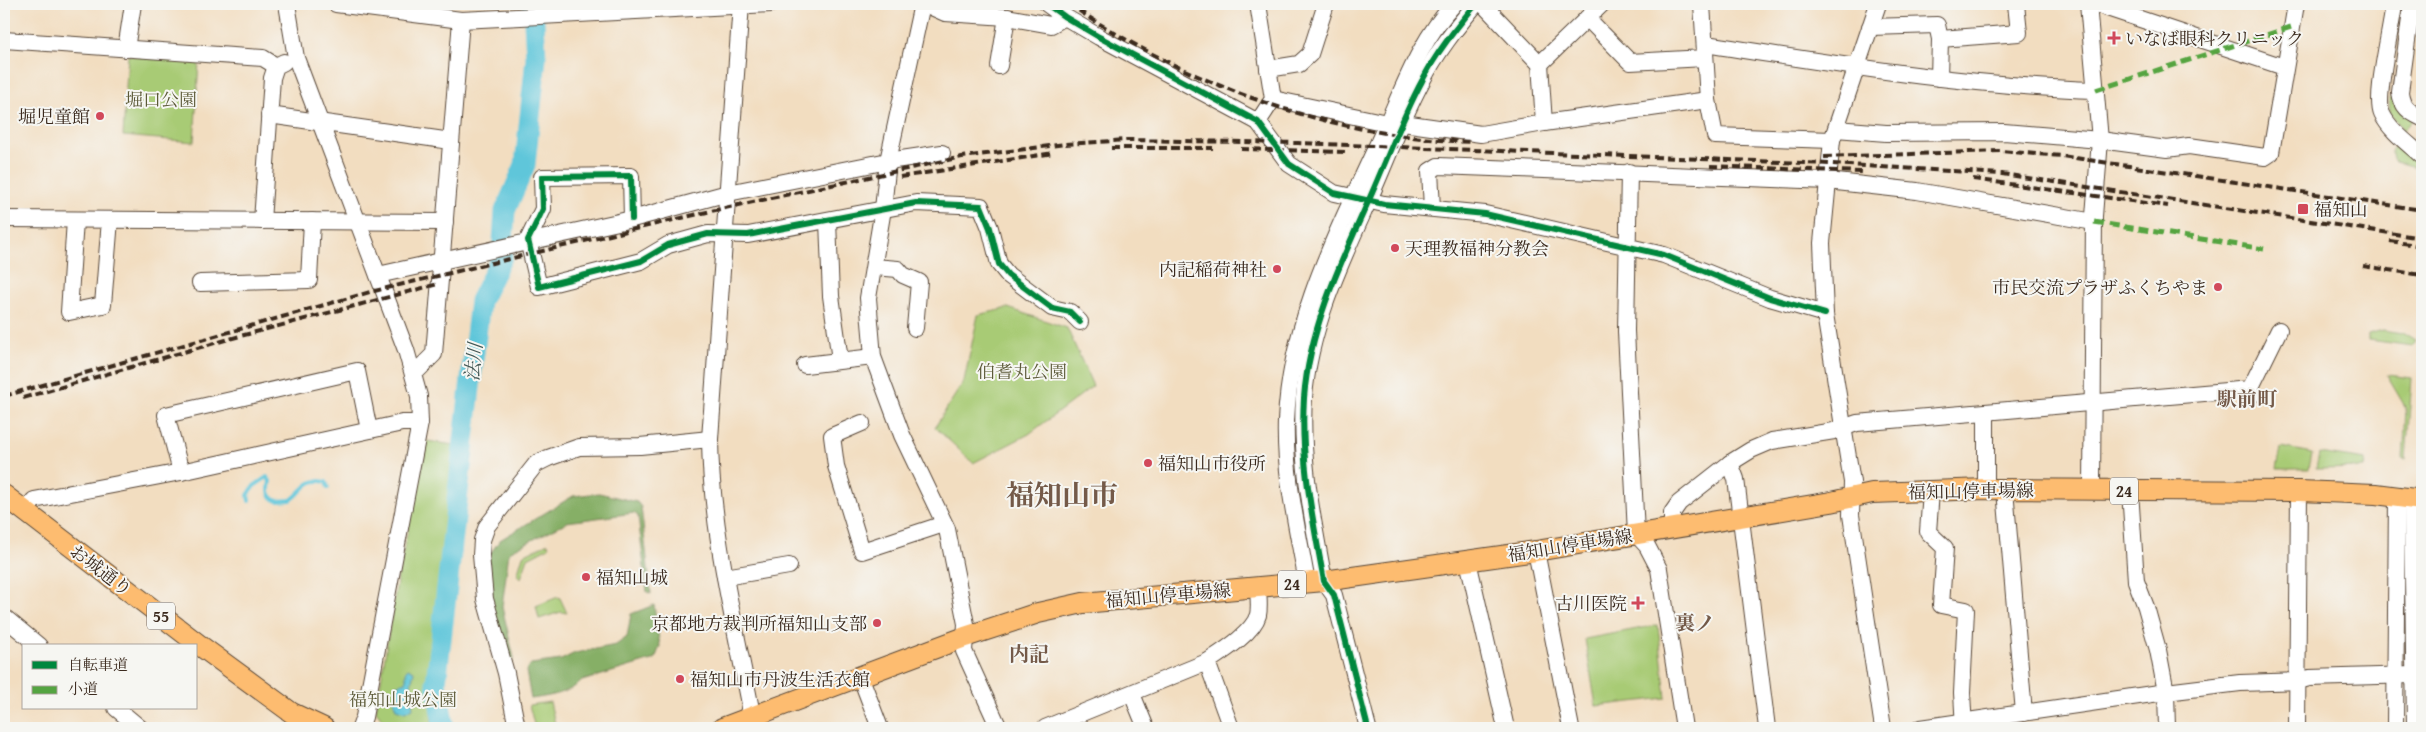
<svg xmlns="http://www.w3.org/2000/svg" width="2426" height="732" font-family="'Gentium Book Plus','Noto Serif JP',serif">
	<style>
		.green { fill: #a8cb74; stroke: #727a49 }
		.forest { fill: #86af66; stroke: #606c42 }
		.water { fill: #5ec6da; stroke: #4c787c }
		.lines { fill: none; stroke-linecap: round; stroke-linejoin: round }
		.stream { stroke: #5ec6da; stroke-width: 4 }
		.river { stroke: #5ec6da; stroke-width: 21 }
		.minor-casing { stroke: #564536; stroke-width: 18 }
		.major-casing { stroke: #564536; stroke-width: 22 }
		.minor { stroke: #fff; stroke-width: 16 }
		.major { stroke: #fdbc6f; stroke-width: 20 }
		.rail { stroke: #3b2a1e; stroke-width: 4; stroke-dasharray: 8 4; stroke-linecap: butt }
		.quiet { stroke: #54a441; stroke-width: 5; stroke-dasharray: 10 5; stroke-linecap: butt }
		.cycleway-casing { stroke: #f6f6f2; stroke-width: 9 }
		.cycleway { stroke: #00873e; stroke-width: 6 }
		.poi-dot { fill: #d1495b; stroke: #f6f6f2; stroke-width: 2 }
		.labels { text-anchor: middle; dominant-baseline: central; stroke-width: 4; stroke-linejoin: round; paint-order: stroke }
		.shield { fill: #f6f6f2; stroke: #73675e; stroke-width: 1 }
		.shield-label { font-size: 16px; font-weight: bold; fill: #3b2a1e }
		.poi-label { font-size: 18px; fill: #3b2a1e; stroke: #f6f6f2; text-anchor: start }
		.park-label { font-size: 18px; fill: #5c5a38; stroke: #f6f6f2 }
		.street-label { font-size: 18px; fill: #3b2a1e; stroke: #f6f6f2 }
		.water-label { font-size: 19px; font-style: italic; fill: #465956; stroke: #f6f6f2 }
		.quarter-label { font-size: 20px; font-weight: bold; fill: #745a49; stroke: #f6f6f2 }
		.town-label { font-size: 28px; font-weight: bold; fill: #745a49; stroke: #f6f6f2 }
	</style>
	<rect width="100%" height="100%" fill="#f6f6f2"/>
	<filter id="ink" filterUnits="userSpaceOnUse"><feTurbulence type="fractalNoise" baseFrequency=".02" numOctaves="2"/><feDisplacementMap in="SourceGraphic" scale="10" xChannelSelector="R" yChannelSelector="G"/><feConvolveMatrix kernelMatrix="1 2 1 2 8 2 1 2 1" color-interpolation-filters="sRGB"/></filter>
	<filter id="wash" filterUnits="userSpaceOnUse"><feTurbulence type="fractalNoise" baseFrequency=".0096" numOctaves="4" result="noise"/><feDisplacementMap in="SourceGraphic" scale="20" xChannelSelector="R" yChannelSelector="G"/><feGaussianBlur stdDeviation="1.12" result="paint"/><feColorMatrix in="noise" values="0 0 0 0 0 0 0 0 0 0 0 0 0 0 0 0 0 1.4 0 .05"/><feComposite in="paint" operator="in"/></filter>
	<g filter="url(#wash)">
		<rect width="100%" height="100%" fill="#f2ddc0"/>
		<!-- green -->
		<g class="green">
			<path d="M128,55L199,62L194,142L123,136Z"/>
			<path d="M2389,98H2394L2413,120L2403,130L2390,113Z"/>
			<path d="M2398,144L2422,164V166L2417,167L2395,162C2391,156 2390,149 2398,144Z"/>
			<path d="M1008,308L1067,328L1093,386L1029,434L973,463L935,427L964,381L978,315Z"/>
			<path d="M2383,330L2403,333L2416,341L2413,346L2368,340V334Z"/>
			<path d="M2387,375L2412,378L2406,459H2403L2406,410L2403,402Z"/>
			<path d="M427,441L454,445L429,695L433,728H389L376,711L398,576Z"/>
			<path d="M2281,447L2312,453L2309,469H2277Z"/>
			<path d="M2319,453L2366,460L2365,468L2316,469Z"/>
			<path d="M548,543L549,547L528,558L521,578L517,575L523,555Z"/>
			<path d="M558,597L560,598L567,613L561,612L539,619L536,606Z"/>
			<path d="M1658,625L1666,698L1596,706L1585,639Z"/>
			<path d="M550,702L556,728H535L529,705Z"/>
		</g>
		<!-- forest -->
		<g class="forest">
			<path d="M599,493L637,502L641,507L651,594L647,592L638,516L634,513L567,522L509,552L502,607L514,658L509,661L493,612L487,558L500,540L573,496Z"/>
			<path d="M654,605L660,646L655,659L582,681C568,694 550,696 531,699L526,671L531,664L561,660L575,653L616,645L627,637L631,614Z"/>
		</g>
		<!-- water -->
		<path class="water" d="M408,668L414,671L410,690L413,708L405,712L396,709L394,703L395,685L406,682V670Z"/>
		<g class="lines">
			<!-- stream -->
			<path class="stream" d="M249,501L248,495L254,486L267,477L270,481C268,491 268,496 277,501L291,500C305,490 307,477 326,482L328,488"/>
			<!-- river -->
			<path class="river" d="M444,728L436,683L480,301L502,257L505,211L525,165L536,58L533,4"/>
		</g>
	</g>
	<g filter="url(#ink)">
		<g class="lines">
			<!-- minor casing -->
			<g class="minor-casing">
				<g id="minor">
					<path d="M287,4L296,58L406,350L419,396L420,423L364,717L360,728"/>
					<path d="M336,4L461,20L771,4"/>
					<path d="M741,4L710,439C711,528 733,616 750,704L747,719"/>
					<path d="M922,4L888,161L883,209L868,298L873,357L902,435L947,529L966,624L964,651L999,728"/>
					<path d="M925,4L945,13L1007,17L1051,25L1065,17"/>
					<path d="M1047,4L1065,17L1099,37L1258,122L1289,164L1334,193L1384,204L1485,214L1664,255L1770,298L1825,314"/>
					<path d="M1258,4L1273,99L1258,122"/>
					<path d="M1483,4L1540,64L1544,123"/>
					<path d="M1702,4L1708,100L1715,136L1832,140"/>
					<path d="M1878,4L1832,140L1822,243L1825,314L1852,482L1851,515L1883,728"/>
					<path d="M2088,4L2100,140L2094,216L2092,489"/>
					<path d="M2095,4L2284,67"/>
					<path d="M2394,4C2392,27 2374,97 2382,114C2390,131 2409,144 2422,156"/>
					<path d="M2412,4L2400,92C2402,107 2409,112 2422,118"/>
					<path d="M1587,18L1630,62L1705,58"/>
					<path d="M1870,27L1937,25L1940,39"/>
					<path d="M4,40L263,58L276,66"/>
					<path d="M1705,44C1835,64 1965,86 2096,90"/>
					<path d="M126,49L133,4"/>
					<path d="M1540,64L1602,4"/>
					<path d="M999,66L1007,17"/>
					<path d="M1268,69L1299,64L1310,54L1326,4"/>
					<path d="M1939,78L1940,39L2019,33L2016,4"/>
					<path d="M1273,99L1387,123"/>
					<path d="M269,115L451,141"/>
					<path d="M1403,123L1481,134L1544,123L1708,100"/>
					<path d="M1836,129L1886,133L2004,132L2100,140L2167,149L2189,146L2265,157L2271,153L2296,4"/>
					<path d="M1629,172L1626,331L1636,534L1647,546L1659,569L1684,728"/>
					<path d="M1432,208L1430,171L1438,166L1828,181L1917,191L2094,222"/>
					<path d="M4,219L445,222"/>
					<path d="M632,219L631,176L542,177L543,209L528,240L539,287L641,261L668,245L708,234L748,235L916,203L981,206L990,228L999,264L1008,275L1052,308L1070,312L1080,322"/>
					<path d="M75,220L69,312L103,305L110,220"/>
					<path d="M262,221L272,78L276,66L284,62"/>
					<path d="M828,221L831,296L840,360"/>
					<path d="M874,267L898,269L903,275L919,282L915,328"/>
					<path d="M378,275L632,219L728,193L888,161L942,153"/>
					<path d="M200,283L309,280L312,221"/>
					<path d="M805,365L873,357"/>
					<path d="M414,374L434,354L461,20"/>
					<path d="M2250,389L2279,330"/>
					<path d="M862,423L832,436L836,466L862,551L944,524"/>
					<path d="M1730,463L1736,479L1767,728"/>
					<path d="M181,472L166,415L357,371L369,430"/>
					<path d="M1986,489V413"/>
					<path d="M2005,490L2024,713"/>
					<path d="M1931,491L1928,532L1945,548L1941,605L1966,610L1962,693L1964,728"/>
					<path d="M2130,491L2136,581L2146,607L2158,650L2166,692L2167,728"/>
					<path d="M2412,498L2415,728"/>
					<path d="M25,512L34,500L181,472L402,423H420"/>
					<path d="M1672,528V513L1679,503L1730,463L1751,450L1772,441L1834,431L1857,423L2250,389L2253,394"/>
					<path d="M1536,551L1571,728"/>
					<path d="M1468,561L1506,728"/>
					<path d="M725,577L789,566"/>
					<path d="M1307,583C1298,530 1284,476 1286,421C1290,321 1339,229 1380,139C1402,93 1418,42 1454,4"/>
					<path d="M4,617L39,646"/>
					<path d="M1207,662L1231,728"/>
					<path d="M861,678L880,728"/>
					<path d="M1132,694L1146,728"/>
					<path d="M116,708L140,728"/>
					<path d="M517,728L506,673L485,599L481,555L482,540L487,526L536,464L548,458L579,447L640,446L710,439"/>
					<path d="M1045,728L1207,662C1222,652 1253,633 1258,615C1260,606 1258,596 1258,587"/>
					<path d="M1368,728L1334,595L1324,581C1313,520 1300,461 1304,398C1309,329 1340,264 1368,202C1386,162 1401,120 1422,81C1436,53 1456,28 1476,4"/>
					<path d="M1920,728L2166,692L2240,683L2298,681L2309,678L2413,675"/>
					<path d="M2297,728L2299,491"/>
					<path d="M2395,728L2397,496"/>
				</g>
			</g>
			<!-- major casing -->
			<g class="major-casing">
				<g id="major">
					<path d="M4,495L202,647L292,713L324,728"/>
					<path d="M722,728L965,637L1038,613L1083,603L1324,581L1536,551L1831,502L1872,493L1986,489L2299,491L2376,494L2422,500"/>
				</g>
			</g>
			<!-- minor -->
			<use href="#minor" class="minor"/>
			<!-- major -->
			<use href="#major" class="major"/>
			<!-- rail -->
			<g class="rail">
				<path d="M1069,4C1188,85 1327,136 1472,142"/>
				<path d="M1111,148H1213"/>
				<path d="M1241,149L1346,152"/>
				<path d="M1824,157L2000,151L2062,156L2422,210"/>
				<path d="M1710,166L1863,172"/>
				<path d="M900,177L1053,153"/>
				<path d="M1973,179L2168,206"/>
				<path d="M2390,241L2422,246"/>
				<path d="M2363,266L2422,275"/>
				<path d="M4,396L370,292L711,211L962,157L1065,144L1127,140L1298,143L1831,164L2002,174L2422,238"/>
				<path d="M23,398L229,339L438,284"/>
			</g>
			<!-- quiet -->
			<g class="quiet">
				<path d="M2096,90L2291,27"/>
				<path d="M2094,222L2264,249"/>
			</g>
			<!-- cycleway casing -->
			<g class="cycleway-casing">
				<g id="cycleway">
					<path d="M1047,4L1065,17L1099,37L1258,122L1289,164L1334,193L1384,204L1485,214L1664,255L1770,298L1825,314"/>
					<path d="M632,219L631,176L542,177L543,209L528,240L539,287L641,261L668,245L708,234L748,235L916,203L981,206L990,228L999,264L1008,275L1052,308L1070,312L1080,322"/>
					<path d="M1368,728L1334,595L1324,581C1313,520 1300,461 1304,398C1309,329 1340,264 1368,202C1386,162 1401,120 1422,81C1436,53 1456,28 1476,4"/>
				</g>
			</g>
			<!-- cycleway -->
			<use href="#cycleway" class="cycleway"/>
		</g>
	</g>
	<!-- markers -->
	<g class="poi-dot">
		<path d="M2111.5 30.5h5v5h5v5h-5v5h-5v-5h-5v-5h5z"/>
		<circle cx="100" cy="116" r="5"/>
		<rect x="2297" y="203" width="12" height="12" rx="2.5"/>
		<circle cx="1395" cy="248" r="5"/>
		<circle cx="1277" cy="269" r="5"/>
		<circle cx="2218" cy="287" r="5"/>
		<circle cx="1148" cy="463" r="5"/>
		<circle cx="586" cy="577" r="5"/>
		<path d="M1635.5 595.5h5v5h5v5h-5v5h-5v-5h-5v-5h5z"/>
		<circle cx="877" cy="623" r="5"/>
		<circle cx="680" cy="679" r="5"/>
	</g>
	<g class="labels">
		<!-- shield labels -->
		<g class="shield">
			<rect x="2110" y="477.5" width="28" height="27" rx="4"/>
			<rect x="1278" y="570.5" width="28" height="27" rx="4"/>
			<rect x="147" y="602.5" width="28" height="27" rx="4"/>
		</g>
		<g class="shield-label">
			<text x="2124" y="491">24</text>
			<text x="1292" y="584">24</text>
			<text x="161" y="616">55</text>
		</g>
		<!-- poi labels -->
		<g class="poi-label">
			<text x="2125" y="38">いなば眼科クリニック</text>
			<text x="90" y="116" text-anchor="end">堀児童館</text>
			<text x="2314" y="209">福知山</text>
			<text x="1405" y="248">天理教福神分教会</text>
			<text x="1267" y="269" text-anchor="end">内記稲荷神社</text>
			<text x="2208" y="287" text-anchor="end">市民交流プラザふくちやま</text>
			<text x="1158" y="463">福知山市役所</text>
			<text x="596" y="577">福知山城</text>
			<text x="1627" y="603" text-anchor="end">古川医院</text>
			<text x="867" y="623" text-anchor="end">京都地方裁判所福知山支部</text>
			<text x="690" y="679">福知山市丹波生活衣館</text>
		</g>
		<!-- park labels -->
		<g class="park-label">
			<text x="161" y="99">堀口公園</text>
			<text x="1022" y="371">伯耆丸公園</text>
			<text x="403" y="699">福知山城公園</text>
		</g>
		<!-- street labels -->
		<g class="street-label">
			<text transform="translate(1971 491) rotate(-1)">福知山停車場線</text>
			<text transform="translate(1570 545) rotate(-9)">福知山停車場線</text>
			<text transform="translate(101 570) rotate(37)">お城通り</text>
			<text transform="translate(1168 595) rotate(-5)">福知山停車場線</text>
		</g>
		<!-- water labels -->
		<g class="water-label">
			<text transform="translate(473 362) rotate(-84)">法川</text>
		</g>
		<!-- quarter labels -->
		<g class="quarter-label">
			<text x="2247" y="398">駅前町</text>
			<text x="1695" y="622">裏ノ</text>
			<text x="1029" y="653">内記</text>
		</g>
		<!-- town labels -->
		<g class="town-label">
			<text x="1062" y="494">福知山市</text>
		</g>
	</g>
	<!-- margin -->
	<rect width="2426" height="732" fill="none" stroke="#f6f6f2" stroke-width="20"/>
	<!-- legend -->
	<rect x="22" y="644" width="175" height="65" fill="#f6f6f2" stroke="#aba49d"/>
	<rect x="32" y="661" width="25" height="8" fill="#00873e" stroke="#aba49d"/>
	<text x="68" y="670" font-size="15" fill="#3b2a1e">自転車道</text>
	<rect x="32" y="686" width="25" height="8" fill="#54a441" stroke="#aba49d"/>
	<text x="68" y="694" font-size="15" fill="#3b2a1e">小道</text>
</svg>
